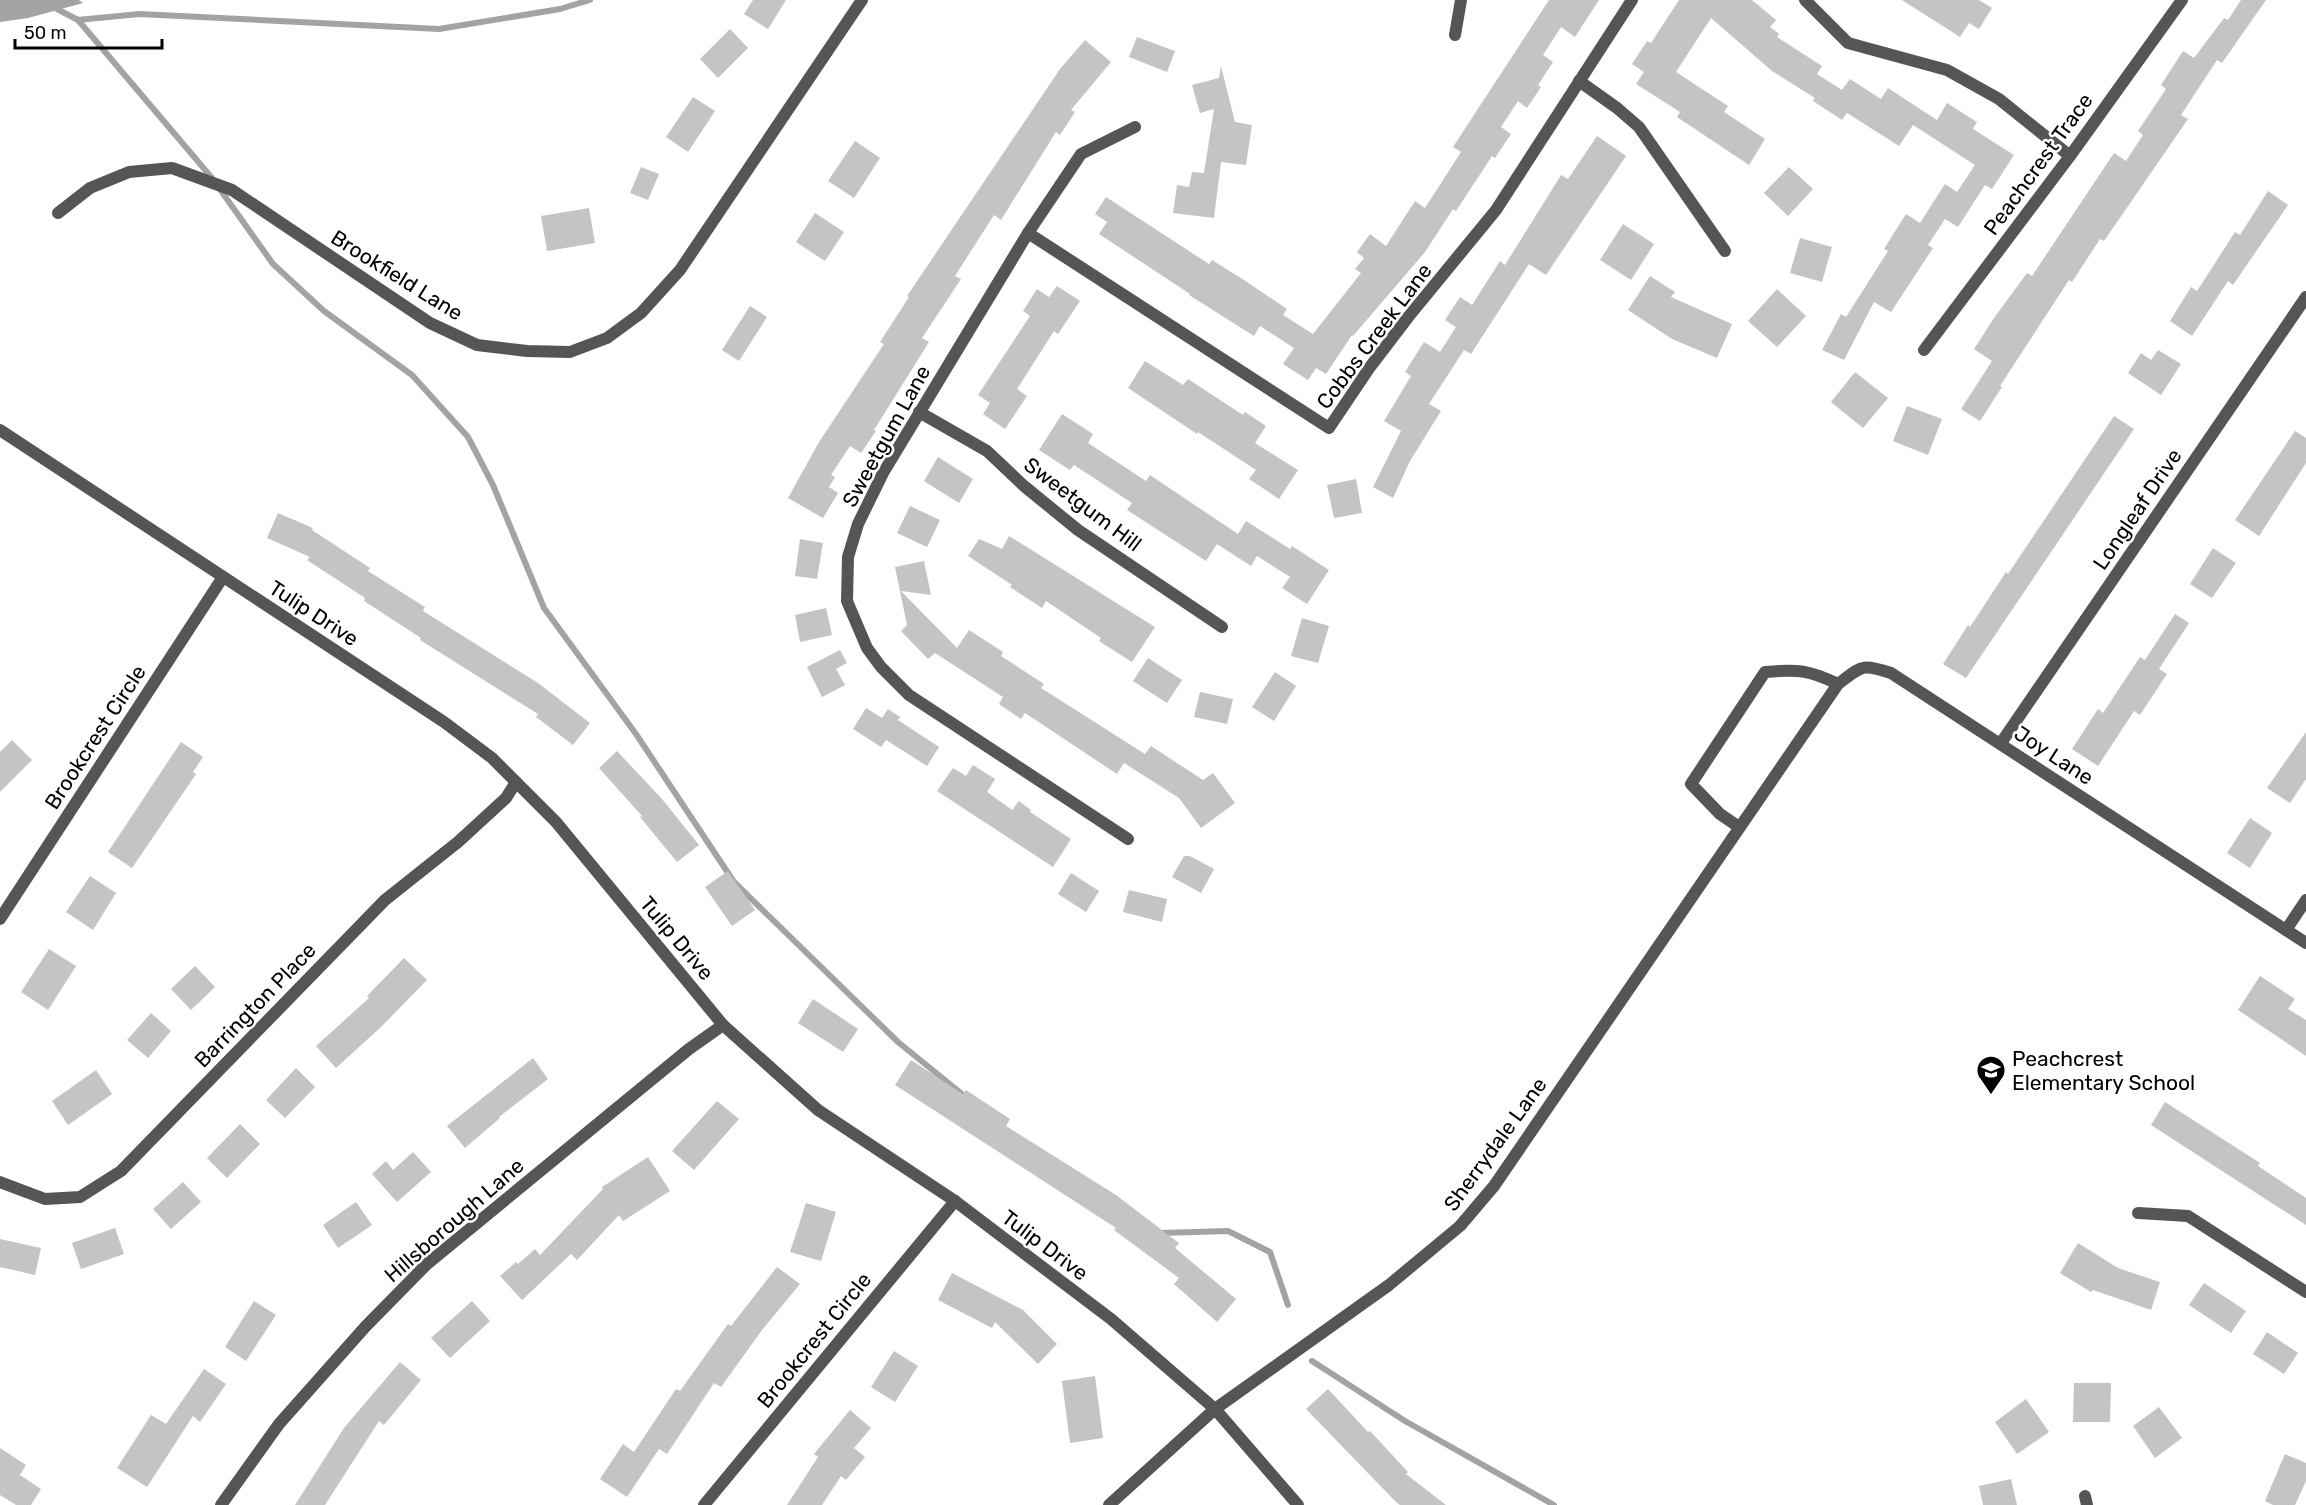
<svg xmlns="http://www.w3.org/2000/svg" width="2306" height="1505" font-family="Rubik,sans-serif">
	<style>
		.water { fill: #a3a3a3 }
		.lines { fill: none; stroke-linecap: round; stroke-linejoin: round }
		.stream { stroke: #a3a3a3; stroke-width: 6 }
		.building { fill: #c4c4c4 }
		.street { stroke: #555; stroke-width: 12 }
		.labels { text-anchor: middle; dominant-baseline: central; stroke-width: 5; stroke-linejoin: round; paint-order: stroke }
		.street-label { font-size: 21px; fill: #000; stroke: #fff }
		.poi-label { font-size: 21px; fill: #000; stroke: #fff; text-anchor: start }
	</style>
	<rect width="100%" height="100%" fill="#fff"/>
	<!-- water -->
	<path class="water" d="M0,0H79L83,3L28,18L0,22Z"/>
	<g class="lines">
		<!-- stream -->
		<g class="stream">
			<path d="M40,0L78,20L139,14L439,29L560,9L590,0"/>
			<path d="M78,20L212,178L273,264L324,311L412,375L468,437L493,485L544,608L636,734L734,882L898,1042L962,1094"/>
			<path d="M1160,1233L1228,1231L1270,1252L1288,1305"/>
			<path d="M1312,1361L1405,1421L1554,1505"/>
		</g>
	</g>
	<!-- building -->
	<g class="building">
		<path d="M753,0H786L768,29L744,14Z"/>
		<path d="M1549,0H1599L1575,37L1561,27L1543,55L1553,62L1538,85L1541,87L1527,108L1518,101L1501,127L1511,134L1495,158L1492,156L1456,211L1453,209L1425,252L1353,336L1352,335L1326,374L1316,368L1308,380L1283,364L1294,348L1260,326L1254,336L1189,295L1190,294L1099,234L1107,222L1095,214L1106,197L1209,264L1212,260L1244,280L1287,309L1283,315L1313,334L1361,273L1355,269L1364,258L1357,252L1370,234L1386,246L1415,201L1425,208L1461,152L1453,147Z"/>
		<path d="M1679,0H1752L1776,20L1770,27L1779,34L1777,37L1822,66L1817,74L1842,90L1850,79L1881,99L1888,88L1937,120L1947,103L1977,122L1973,129L2014,155L1992,189L1985,185L1958,227L1945,219L1928,245L1933,248L1891,312L1874,302L1844,360L1822,350L1841,314L1846,317L1888,251L1884,249L1906,214L1920,223L1945,184L1957,192L1975,165L1913,125L1899,146L1847,113L1842,120L1813,101L1815,98L1772,71L1711,18L1676,72L1728,106L1724,112L1765,139L1749,165L1677,117L1680,112L1636,84L1644,72L1632,64L1647,41L1651,43Z"/>
		<path d="M1902,0H1979L1992,8L1979,29L1969,23L1960,37Z"/>
		<path d="M2241,0H2266L2222,63L2217,60L2181,115L2188,119L2104,241L2100,239L2072,282L2069,280L2000,386L2002,387L1980,421L1961,409L1992,361L1974,349L1994,318L2027,273L2032,276L2114,153L2126,161L2143,135L2138,131L2166,89L2161,85L2183,51L2194,58L2224,18L2228,20Z"/>
		<path d="M730,29L748,48L718,78L700,59Z"/>
		<path d="M1137,37L1175,51L1167,72L1129,57Z"/>
		<path d="M1085,40L1111,62L1071,110L1075,112L1060,135L1056,132L1001,220L994,215L955,276L961,279L922,338L929,342L874,430L876,431L861,453L850,446L831,475L835,477L829,487L838,493L823,518L788,498L819,442L884,344L880,342L909,297L907,296L1060,69Z"/>
		<path d="M1221,66L1235,122L1252,125L1246,165L1221,162L1214,218L1173,213L1177,185L1189,187L1192,172L1204,173L1214,109L1200,113L1192,85L1219,78Z"/>
		<path d="M693,97L715,111L688,152L666,137Z"/>
		<path d="M1597,136L1626,156L1546,275L1529,264L1471,354L1464,350L1429,404L1441,411L1410,461L1393,498L1373,487L1401,431L1384,421L1411,376L1405,372L1424,342L1440,352L1456,327L1445,320L1460,297L1472,305L1500,261L1505,265L1561,175L1568,179Z"/>
		<path d="M855,141L880,158L854,198L828,181Z"/>
		<path d="M641,167L659,174L648,200L630,193Z"/>
		<path d="M1789,167L1813,189L1788,216L1764,193Z"/>
		<path d="M2268,191L2288,205L2233,285L2228,281L2192,336L2170,321L2191,287L2197,291L2235,232L2240,235Z"/>
		<path d="M589,208L595,243L547,251L541,216Z"/>
		<path d="M815,213L844,232L825,261L796,242Z"/>
		<path d="M1623,224L1654,244L1631,280L1600,260Z"/>
		<path d="M1800,238L1832,247L1822,282L1790,273Z"/>
		<path d="M1650,276L1675,292L1671,297L1732,324L1717,358L1672,339L1628,310Z"/>
		<path d="M1057,286L1080,301L1058,334L1054,331L1017,389L1027,396L1005,429L983,414L990,403L978,395L1030,316L1023,311L1037,289L1049,297Z"/>
		<path d="M1777,289L1806,316L1777,347L1748,321Z"/>
		<path d="M750,306L767,317L739,361L722,350Z"/>
		<path d="M2158,350L2181,364L2161,395L2128,373L2141,353L2151,360Z"/>
		<path d="M1145,361L1183,385L1188,379L1243,415L1245,412L1266,426L1255,443L1298,470L1279,499L1249,479L1256,470L1198,432L1197,434L1128,388Z"/>
		<path d="M1855,372L1888,398L1863,428L1831,402Z"/>
		<path d="M1907,406L1942,419L1928,455L1893,441Z"/>
		<path d="M1062,414L1093,434L1088,443L1146,481L1150,475L1238,534L1246,521L1290,549L1292,546L1329,570L1307,604L1282,588L1290,577L1257,556L1251,566L1217,544L1206,561L1127,510L1132,503L1074,465L1070,470L1039,450Z"/>
		<path d="M2114,416L2134,429L1966,678L1943,664L1968,625L1970,627L2006,572L2008,574Z"/>
		<path d="M2295,431L2306,438V463L2259,536L2235,520Z"/>
		<path d="M938,457L973,479L959,503L924,481Z"/>
		<path d="M1356,479L1362,513L1334,518L1327,485Z"/>
		<path d="M910,506L940,520L927,547L897,533Z"/>
		<path d="M278,513L313,528L312,530L370,568L368,571L425,607L423,611L538,683L590,723L573,745L536,717L538,714L420,640L421,638L364,601L365,598L307,560L310,557L267,538Z"/>
		<path d="M1009,536L1155,627L1132,662L1099,641L1101,638L1046,601L1042,608L1010,587L1012,585L968,556L979,539L1002,549Z"/>
		<path d="M800,539L823,543L817,579L795,576Z"/>
		<path d="M2213,548L2236,563L2212,598L2190,584Z"/>
		<path d="M924,561L931,595L901,591L957,648L969,630L1003,652L1001,656L1044,684L1041,688L1145,754L1151,746L1203,780L1213,773L1235,803L1201,828L1179,798L1124,763L1117,774L1025,713L1021,719L999,704L1003,697L935,653L928,659L901,631L907,625L895,567Z"/>
		<path d="M826,608L832,635L800,642L795,615Z"/>
		<path d="M2175,614L2189,623L2159,669L2167,674L2140,715L2134,711L2098,766L2072,749L2098,709L2103,713L2140,657L2145,660Z"/>
		<path d="M1302,618L1329,626L1318,663L1291,656Z"/>
		<path d="M840,650L847,663L836,669L845,685L822,697L807,667Z"/>
		<path d="M1148,658L1182,680L1167,703L1133,681Z"/>
		<path d="M1275,672L1296,686L1274,721L1252,707Z"/>
		<path d="M1200,692L1233,699L1227,724L1194,717Z"/>
		<path d="M866,708L882,718L888,709L900,717L898,720L939,747L927,766L886,740L881,747L853,729Z"/>
		<path d="M2306,732V779L2290,803L2267,788Z"/>
		<path d="M12,740L32,760L0,792V752Z"/>
		<path d="M181,742L203,757L193,772L196,774L132,868L108,852Z"/>
		<path d="M617,751L662,799L699,845L677,862L640,817L642,816L599,768Z"/>
		<path d="M973,765L995,779L987,792L1012,810L1019,801L1031,810L1030,812L1071,839L1053,867L937,791L953,768L966,776Z"/>
		<path d="M2250,818L2272,833L2250,868L2227,853Z"/>
		<path d="M1184,856H1190L1214,869L1201,893L1172,877Z"/>
		<path d="M728,871L755,910L732,926L705,887Z"/>
		<path d="M1071,873L1099,891L1086,912L1058,894Z"/>
		<path d="M90,876L116,893L93,930L66,912Z"/>
		<path d="M1129,890L1167,899L1162,922L1123,912Z"/>
		<path d="M49,949L76,966L48,1010L21,992Z"/>
		<path d="M404,958L427,980L381,1027L336,1068L316,1046L369,998L367,996Z"/>
		<path d="M195,966L215,987L191,1010L171,989Z"/>
		<path d="M2260,976L2295,999L2288,1009L2306,1020V1056L2238,1010Z"/>
		<path d="M813,999L858,1029L843,1052L798,1023Z"/>
		<path d="M151,1013L171,1031L148,1058L127,1040Z"/>
		<path d="M533,1058L548,1079L499,1117L500,1118L465,1148L447,1126Z"/>
		<path d="M911,1060L963,1094L966,1090L1010,1119L1006,1126L1116,1195L1179,1243L1175,1248L1236,1299L1217,1322L1174,1284L1179,1278L1114,1230L1116,1228L895,1085Z"/>
		<path d="M296,1068L315,1087L285,1118L266,1100Z"/>
		<path d="M96,1070L112,1094L68,1125L52,1101Z"/>
		<path d="M717,1101L739,1119L694,1170L672,1151Z"/>
		<path d="M2165,1102L2260,1163L2258,1166L2306,1198V1225L2151,1125Z"/>
		<path d="M240,1124L260,1144L227,1178L207,1158Z"/>
		<path d="M413,1152L431,1172L397,1202L372,1174L386,1161L393,1170Z"/>
		<path d="M648,1157L670,1191L623,1221L619,1215L577,1260L571,1254L522,1300L500,1276L516,1262L518,1264L535,1249L540,1255L603,1189L602,1187Z"/>
		<path d="M183,1182L201,1202L171,1229L153,1209Z"/>
		<path d="M356,1202L372,1225L338,1248L323,1225Z"/>
		<path d="M806,1203L836,1212L821,1261L790,1252Z"/>
		<path d="M115,1228L124,1254L81,1269L72,1243Z"/>
		<path d="M0,1239L41,1248L35,1275L0,1267Z"/>
		<path d="M2078,1243L2118,1268L2160,1282L2151,1310L2093,1290L2091,1292L2060,1273Z"/>
		<path d="M777,1267L800,1284L762,1330L721,1387L714,1383L667,1454L659,1449L627,1497L600,1479L623,1444L634,1452L676,1389L680,1391L728,1324L731,1326Z"/>
		<path d="M952,1273L1023,1310L1057,1344L1038,1364L995,1322L992,1328L938,1300Z"/>
		<path d="M2204,1283L2246,1311L2231,1333L2189,1305Z"/>
		<path d="M254,1301L276,1315L246,1361L225,1347Z"/>
		<path d="M472,1301L490,1321L450,1358L431,1338Z"/>
		<path d="M2267,1332L2298,1353L2284,1374L2253,1354Z"/>
		<path d="M894,1351L918,1366L895,1402L871,1387Z"/>
		<path d="M400,1362L421,1380L384,1425L379,1421L325,1505H295L344,1428Z"/>
		<path d="M204,1369L226,1384L200,1422L193,1416L147,1487L117,1468L151,1415L166,1424Z"/>
		<path d="M1095,1376L1103,1438L1070,1443L1062,1381Z"/>
		<path d="M2074,1383H2111L2110,1422H2073Z"/>
		<path d="M1328,1389L1368,1432L1370,1431L1408,1472L1406,1474L1446,1505H1400L1396,1502L1306,1409Z"/>
		<path d="M2026,1399L2049,1432L2017,1454L1995,1422Z"/>
		<path d="M2159,1407L2182,1438L2155,1458L2133,1426Z"/>
		<path d="M850,1410L871,1428L854,1448L865,1457L846,1480L841,1476L822,1505H787L818,1457L814,1454Z"/>
		<path d="M0,1448L26,1465L20,1475L41,1489L31,1505H16L0,1495Z"/>
		<path d="M2285,1454L2306,1463V1481L2295,1505H2273L2265,1501Z"/>
		<path d="M2011,1479L2017,1505H1983L1979,1486Z"/>
	</g>
	<g class="lines">
		<!-- street -->
		<g class="street">
			<path d="M1805,0L1848,43L1947,70L1999,99L2070,156"/>
			<path d="M1455,35L1461,0"/>
			<path d="M1579,81L1617,108L1639,127L1725,251"/>
			<path d="M58,213L90,188L129,172L172,168L232,190L430,323L477,345L527,351L570,352L607,338L641,313L680,270L862,0"/>
			<path d="M1028,233L1329,428L1370,367L1409,316L1496,210L1632,0"/>
			<path d="M1924,350L2070,156L2182,0"/>
			<path d="M919,412L987,451L1024,486L1078,530L1222,627"/>
			<path d="M0,430L444,722L492,758L556,822L723,1025L818,1110L955,1201L1111,1319L1215,1409L1298,1505"/>
			<path d="M2001,743L2306,297"/>
			<path d="M1739,827L1720,814L1691,784L1765,672C1798,669 1809,670 1838,684"/>
			<path d="M1128,839L909,695L881,667L867,648L847,601L848,557L858,524L883,473L1028,233L1081,154L1135,127"/>
			<path d="M0,919L223,577"/>
			<path d="M2286,930L2306,900"/>
			<path d="M0,1182L45,1199L80,1197L121,1171L385,900L458,842L506,798L516,782"/>
			<path d="M2138,1213L2188,1216L2306,1292"/>
			<path d="M2085,1496L2087,1505"/>
			<path d="M221,1505L279,1424L366,1326L427,1264L689,1049L723,1025"/>
			<path d="M704,1505L955,1201"/>
			<path d="M1109,1505L1215,1409L1389,1285L1460,1226L1494,1186L1838,684C1862,666 1861,663 1891,673L2306,943"/>
		</g>
	</g>
	<!-- icons -->
	<defs>
		<g id="school-pin" transform="scale(1.5)"><path d="M0 17L-7.5 6A9.5 9.5 0 1 1 7.5 6Z" fill="#000" stroke="#fff"/><path d="M0-5L7-2L0 1L-7-2ZM-4 1L0 2.5L4 1V4Q0 6-4 4Z" fill="#fff"/></g>
	</defs>
	<g fill-rule="evenodd">
		<use href="#school-pin" x="1991" y="1070"/>
	</g>
	<g class="labels">
		<!-- street labels -->
		<g class="street-label">
			<text transform="translate(2038 164) rotate(-54)">Peachcrest Trace</text>
			<text transform="translate(397 275) rotate(32)">Brookfield Lane</text>
			<text transform="translate(1374 336) rotate(-53)">Cobbs Creek Lane</text>
			<text transform="translate(886 436) rotate(-61)">Sweetgum Lane</text>
			<text transform="translate(1083 504) rotate(37)">Sweetgum Hill</text>
			<text transform="translate(2137 509) rotate(-56)">Longleaf Drive</text>
			<text transform="translate(314 613) rotate(33)">Tulip Drive</text>
			<text transform="translate(95 737) rotate(-57)">Brookcrest Circle</text>
			<text transform="translate(2054 755) rotate(33)">Joy Lane</text>
			<text transform="translate(677 938) rotate(50)">Tulip Drive</text>
			<text transform="translate(255 1005) rotate(-46)">Barrington Place</text>
			<text transform="translate(1495 1144) rotate(-54)">Sherrydale Lane</text>
			<text transform="translate(454 1220) rotate(-41)">Hillsborough Lane</text>
			<text transform="translate(1045 1245) rotate(37)">Tulip Drive</text>
			<text transform="translate(814 1340) rotate(-51)">Brookcrest Circle</text>
		</g>
		<!-- poi labels -->
		<g class="poi-label">
			<text x="2012" y="1058">Peachcrest<tspan x="2012" dy="24">Elementary School</tspan></text>
		</g>
	</g>
	<!-- scale -->
	<path d="M15 39v9h147v-9" fill="none" stroke="#000000" stroke-width="3"/>
	<text x="24" y="39" font-size="18" fill="#000000" stroke="#ffffff" stroke-width="4.5" paint-order="stroke">50 m</text>
</svg>
